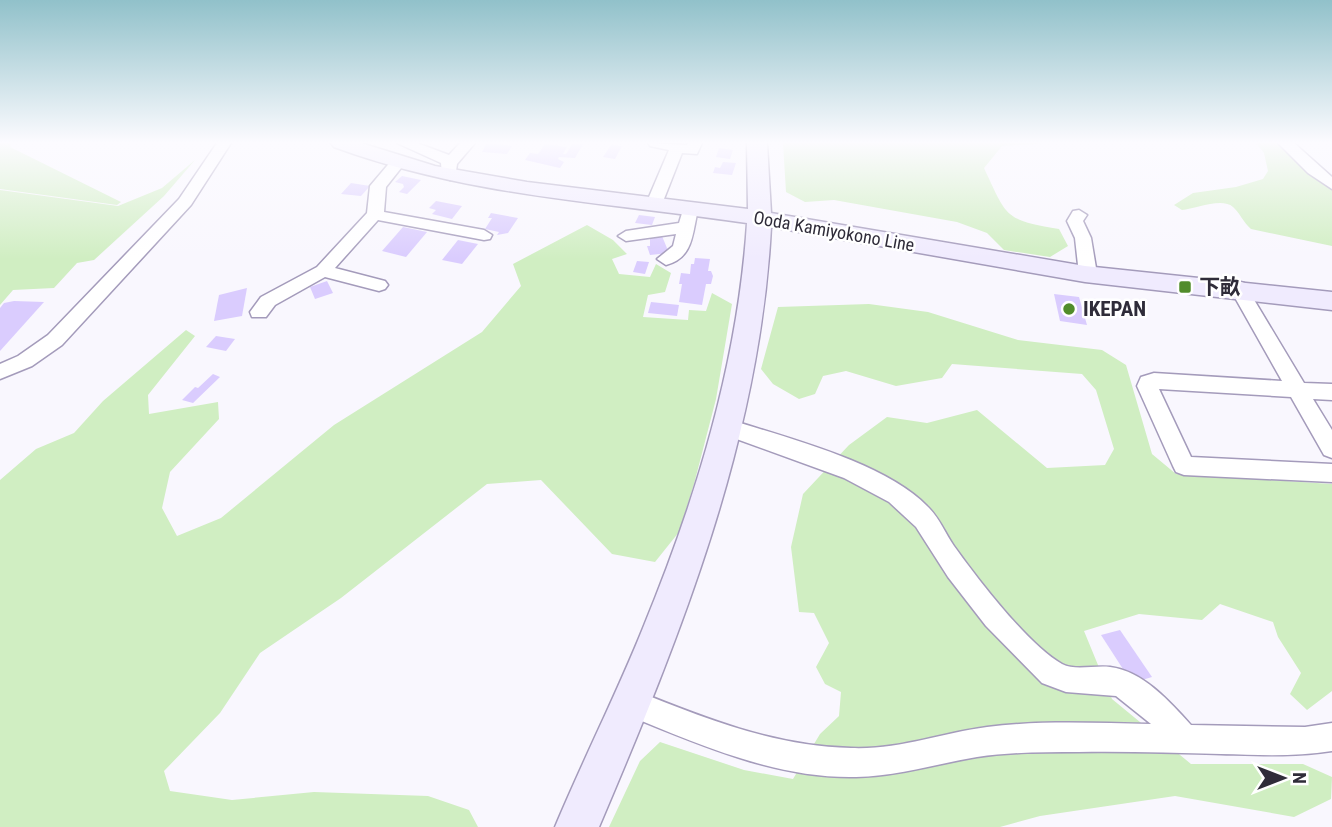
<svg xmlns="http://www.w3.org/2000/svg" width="1332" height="827" font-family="'Roboto Condensed','Noto Sans JP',sans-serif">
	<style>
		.green { fill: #d0eec2 }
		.building { fill: #daccfe }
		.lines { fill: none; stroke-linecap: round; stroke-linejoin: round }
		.street-casing { stroke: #a49bbb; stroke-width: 3 }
		.secondary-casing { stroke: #a49bbb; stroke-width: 3 }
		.street { fill: #fff; fill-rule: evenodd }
		.secondary { fill: #f0ebfe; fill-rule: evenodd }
		.poi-dot { fill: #518c2b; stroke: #fff; stroke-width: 2.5 }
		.labels { text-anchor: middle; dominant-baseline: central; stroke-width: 5; stroke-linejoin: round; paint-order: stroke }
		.far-street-label { font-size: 18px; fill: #2f2c39; stroke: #fff }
		.poi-label { font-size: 21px; font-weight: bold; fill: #2f2c39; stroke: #fff; text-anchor: start }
	</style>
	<rect width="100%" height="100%" fill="#f9f7fe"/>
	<!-- green -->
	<g class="green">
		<path d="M0,143H11L10,147L121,202L117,205L0,189Z"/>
		<path d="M783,143H1051L1002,146L984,168C1007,217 1004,220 1059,229L1068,246L1050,257L1004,250L987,233L957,222L834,200L805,202L786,192Z"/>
		<path d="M1256,143H1280L1332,187V246L1251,229C1243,222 1240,213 1233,207C1222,197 1195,209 1182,210L1174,205L1193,193L1236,187L1263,179L1268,171L1264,153Z"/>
		<path d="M195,160L164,196L94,260L77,263L54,288L13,290L0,305V190L118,206L162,188Z"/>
		<path d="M587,225L613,240L627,254L612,259L619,274L650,277L656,264L671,273L665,292L648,295L643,317L688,320L689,310L706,311L712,293L732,304L716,399L694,484L679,532L655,562L612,554L541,480L487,484L341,598L260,653L220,713L164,771L170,791L232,800L314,792L428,796L469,810L478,827H0V480L36,449L74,433L103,401L186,330L195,336L148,395L149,414L218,402L219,419L170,472L162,508L177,536L221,518L334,425L482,332L521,286L513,264Z"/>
		<path d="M869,304L928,312L1018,340L1102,350L1126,365L1152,454L1176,474L1332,484V691L1307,710L1290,694L1301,673L1278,637L1273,622L1220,604L1202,620L1139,614L1084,631L1112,699L1191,764H1303L1332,777L1331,799L1294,817L1175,796L1040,816L1000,827H609L640,761L660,742L744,770L793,779L820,734L839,716L841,692L825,684L816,667L829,643L814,613L799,612L791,547L803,494L849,445L887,417L927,423L977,410L1047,468L1105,465L1114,449L1096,390L1082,374L952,364L942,378L896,386L846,371L823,376L815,394L799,399L773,384L761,369L778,307Z"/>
	</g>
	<!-- building -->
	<g class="building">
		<path d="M487,143L512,146L507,154L482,152Z"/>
		<path d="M573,143L583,144L582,146L575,158L559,157L558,159L564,162L560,168L525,160L530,153L538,154L545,144L567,147L563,154H566Z"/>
		<path d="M611,145L622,146L615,159L603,157Z"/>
		<path d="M719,148L733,150L730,159L716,157Z"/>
		<path d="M723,162L736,163L732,175L713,173L715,167L720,168Z"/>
		<path d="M402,176L421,180L407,194L399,192L404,187L403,184L395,182Z"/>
		<path d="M351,183L370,186L361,196L341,194Z"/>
		<path d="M436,201L462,206L452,219L432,214L436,210L429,208Z"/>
		<path d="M491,213L518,218L508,233L497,235L499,232L485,229L492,218H488Z"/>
		<path d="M639,215L655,217L652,225L635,223Z"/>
		<path d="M403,227L427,232L406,257L382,251Z"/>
		<path d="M662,236L669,253L650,255L647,246H650V237Z"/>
		<path d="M458,240L478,244L462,264L442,260Z"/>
		<path d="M695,258L710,259L708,271H711L713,276L711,284H706L702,305L679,302L682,284H679L681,273L690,274L691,264H694Z"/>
		<path d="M637,261L649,262L645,274L633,272Z"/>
		<path d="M327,281L333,293L315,299L310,287Z"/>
		<path d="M247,288L242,316L214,321L219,295Z"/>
		<path d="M1054,294L1079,297L1087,325L1060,321Z"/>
		<path d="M14,301L44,302L0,351V308L4,303Z"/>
		<path d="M651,302L679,305L677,316L648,313Z"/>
		<path d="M216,336L235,339L226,351L206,347Z"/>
		<path d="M213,374L220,377L193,403L182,400L195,387L198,388Z"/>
		<path d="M1120,630L1152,677L1132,683L1101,635Z"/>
	</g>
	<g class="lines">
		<!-- street casing -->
		<g class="street-casing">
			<g id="street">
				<path d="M217,143H231L191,205L62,345L32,366L0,379V364L18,356L48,335L179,199Z"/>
				<path d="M397,143H417L449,155L460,143H475L457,164L455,178L450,180L442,175L441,163Z"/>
				<path d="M648,143L687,145L688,143H702L697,154L682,153L662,204L654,209L646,204L669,150L650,146Z"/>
				<path d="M1278,143H1294L1332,177V189L1308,173Z"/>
				<path d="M397,158L405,163L386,187L384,212L484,230L492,235L490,239L484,240L378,220L335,268L385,281L388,285L385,289L379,291L325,277L275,305L266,317H252L250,312L261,297L317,267L367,213L370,186L392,160Z"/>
				<path d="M689,209L697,214C692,237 692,258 666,265L657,259L673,246L676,234L626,241L618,236L626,231L679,223L683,210Z"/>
				<path d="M1079,210L1087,215L1083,221L1091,238L1097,274L1088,280L1079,274L1075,238L1067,221L1073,211Z"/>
				<path d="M1238,281L1244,283L1304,383L1332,384V400L1313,399L1332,430V458L1324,455L1291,397L1159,389L1191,457L1332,464V482L1184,475L1176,472L1173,466L1137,386L1141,377L1154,373L1282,381L1229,287Z"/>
				<path d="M728,419C787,438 884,462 927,506C939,517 945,533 954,546C977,578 1028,645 1062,664C1075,671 1095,665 1110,667C1143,671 1170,702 1191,725L1305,727L1332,723V751C1295,757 1258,755 1221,754C1173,753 1126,751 1078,752C1044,752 1010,752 977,757C936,764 898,776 856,777C775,779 696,743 622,713L618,703L622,693L632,689C703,718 774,746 851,748C898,750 941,733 987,727C1041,720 1097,723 1151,724L1116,696L1066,692L1042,683L986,626L948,577L916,527L889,502L844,478L720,433L717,427L720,421Z"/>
			</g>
		</g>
		<!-- secondary casing -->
		<g class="secondary-casing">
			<path id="secondary" d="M331,143H361L435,166L527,182L748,209L747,143H767L771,213L1085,266L1332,292V310L1085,282L771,227C760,439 681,634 599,827H555C583,760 616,695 643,628C696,499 738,363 747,223C605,202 471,197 334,147Z"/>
		</g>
		<!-- street -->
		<use href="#street" class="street"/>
		<!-- secondary -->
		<use href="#secondary" class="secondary"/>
	</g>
	<!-- sky -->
	<linearGradient id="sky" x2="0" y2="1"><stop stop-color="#91c1ca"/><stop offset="0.55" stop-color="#fcfbff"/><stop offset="1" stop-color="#fcfbff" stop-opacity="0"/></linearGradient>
	<rect width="1332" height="259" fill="url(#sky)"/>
	<!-- markers -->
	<g class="poi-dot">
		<rect x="1178" y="280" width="14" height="14" rx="3.5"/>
		<circle cx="1069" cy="309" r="7"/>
	</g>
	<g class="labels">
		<!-- far-street labels -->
		<g class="far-street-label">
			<text transform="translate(834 231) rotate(10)">Ooda Kamiyokono Line</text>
		</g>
		<!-- poi labels -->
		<g class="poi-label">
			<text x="1199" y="287">下畝</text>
			<text x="1083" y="309">IKEPAN</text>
		</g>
	</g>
	<!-- north arrow -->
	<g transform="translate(1283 778) rotate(90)" stroke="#ffffff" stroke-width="5" paint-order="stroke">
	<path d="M0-5L12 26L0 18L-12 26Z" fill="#2f2c39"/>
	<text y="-10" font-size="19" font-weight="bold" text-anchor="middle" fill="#2f2c39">N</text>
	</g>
</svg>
